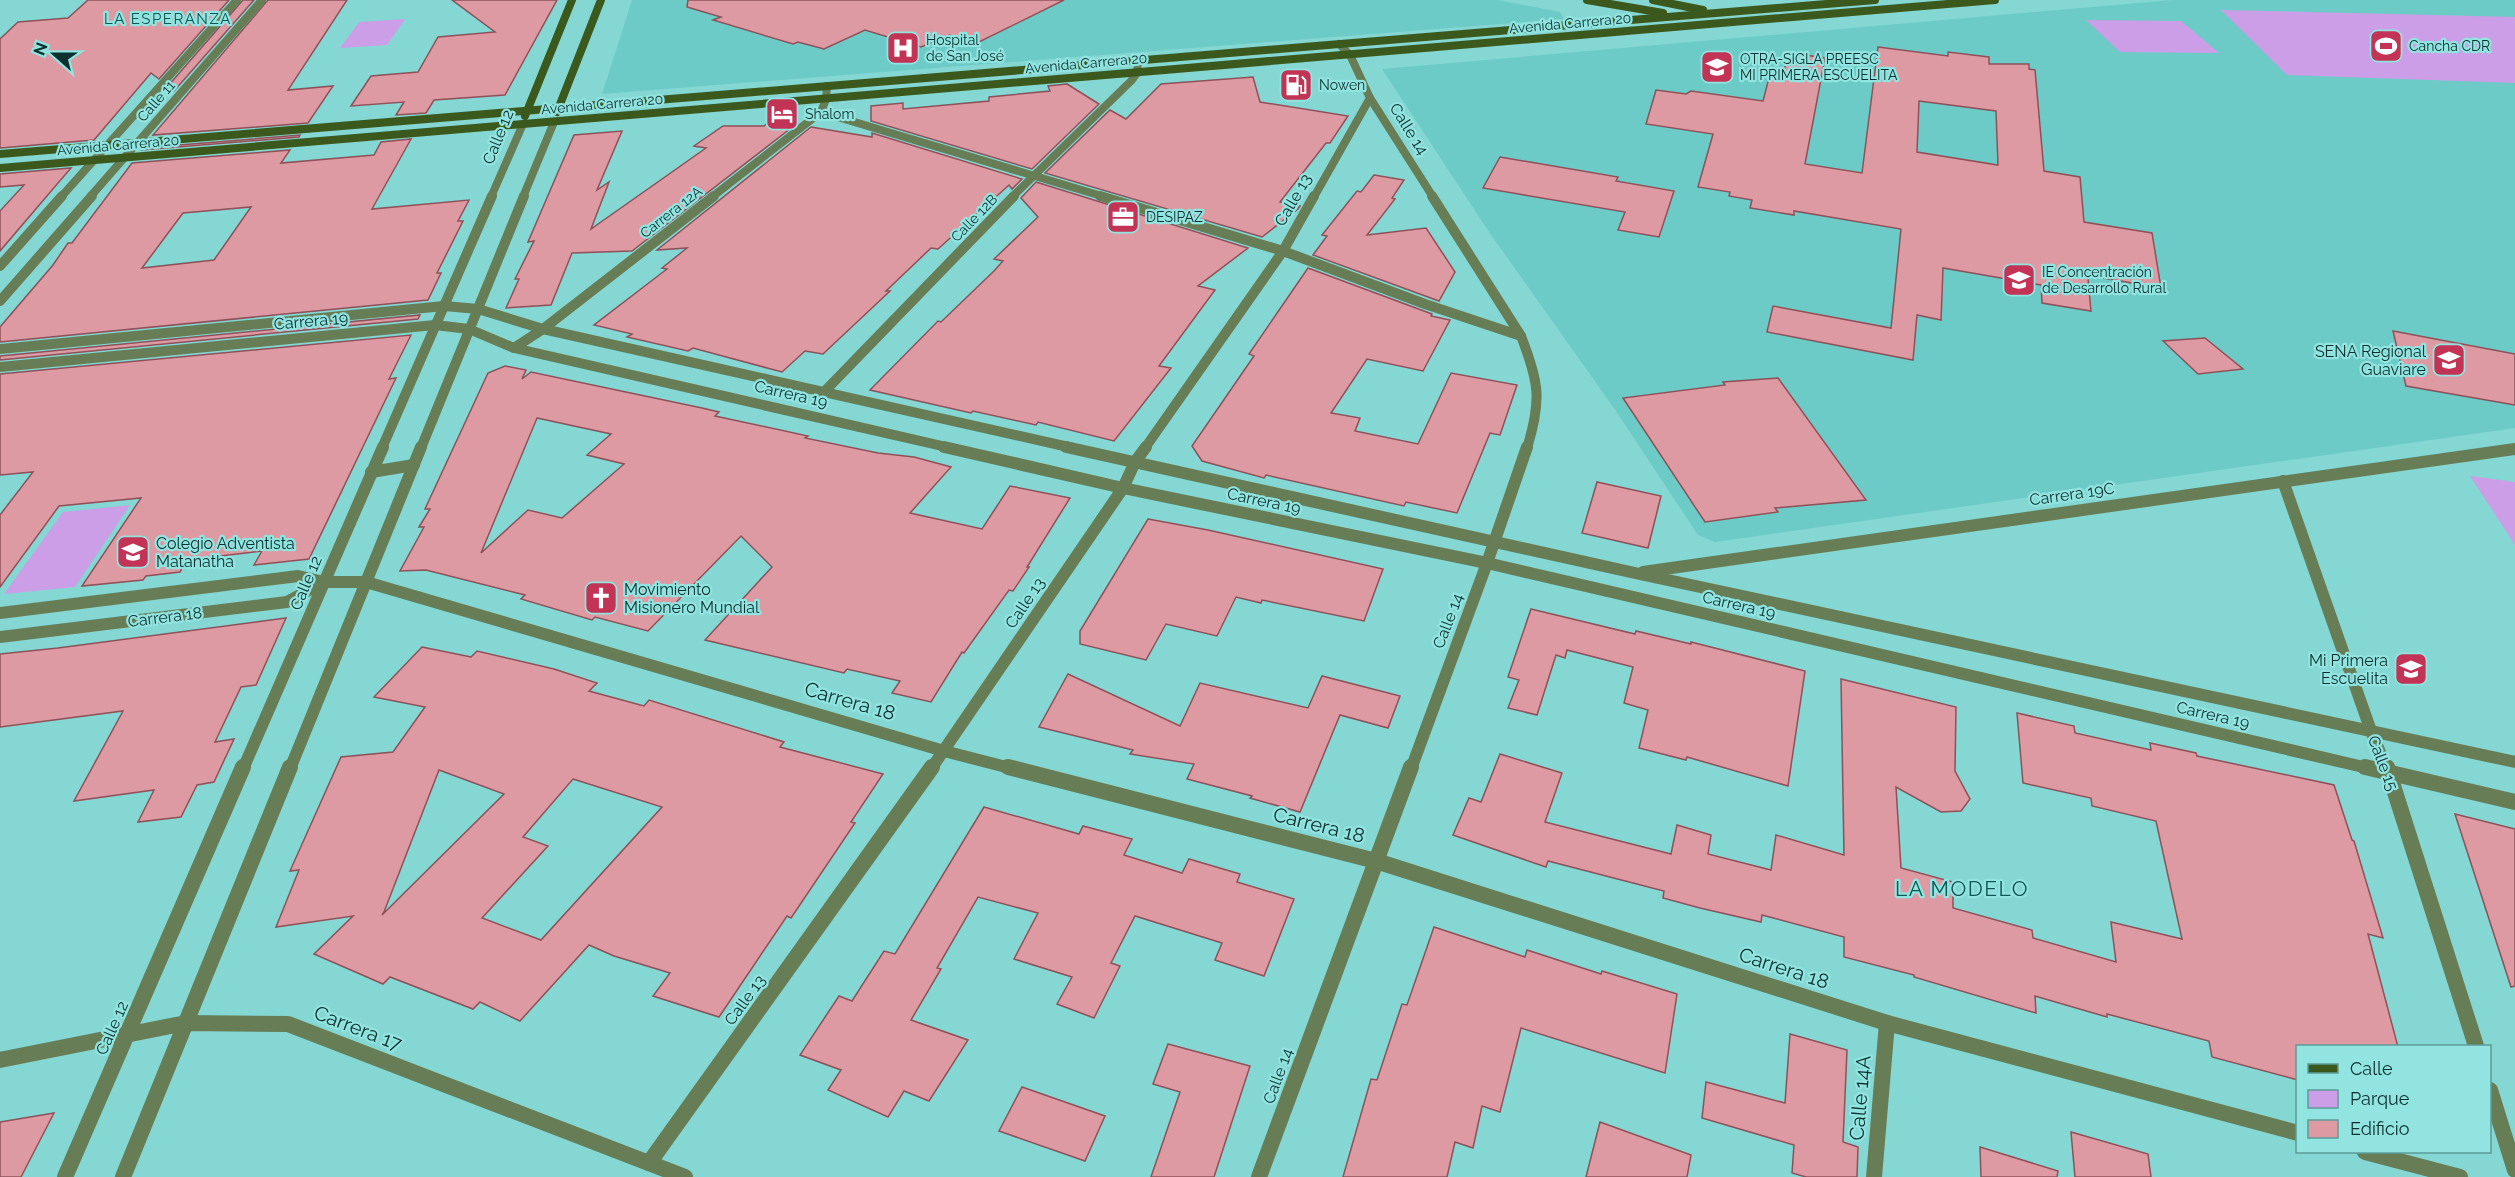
<svg xmlns="http://www.w3.org/2000/svg" width="2515" height="1177" font-family="Raleway,sans-serif">
	<style>
		.built { fill: #6dcbc7 }
		.green { fill: #cb9ee7 }
		.building { fill: #de9aa2; stroke: #8e5159; stroke-width: 1.5; fill-rule: evenodd }
		.lines { fill: none; stroke-linecap: round; stroke-linejoin: round }
		.street-far3 { stroke: #677d56; stroke-width: 8 }
		.street-far2 { stroke: #677d56; stroke-width: 10 }
		.street-far1 { stroke: #677d56; stroke-width: 12 }
		.street { stroke: #677d56; stroke-width: 16 }
		.secondary { stroke: #3b591c; stroke-width: 8 }
		.labels { text-anchor: middle; dominant-baseline: central; stroke-width: 4.5; stroke-linejoin: round; paint-order: stroke }
		.far-street-label { font-size: 14px; fill: #0c302f; stroke: #91e4e0 }
		.far-poi-label { font-size: 14px; fill: #0c302f; stroke: #91e4e0; text-anchor: start }
		.far-neighbourhood-label { font-size: 15px; letter-spacing: 1.5px; fill: #105654; stroke: #91e4e0 }
		.street-label { font-size: 16px; fill: #0c302f; stroke: #91e4e0 }
		.poi-label { font-size: 16px; fill: #0c302f; stroke: #91e4e0; text-anchor: end }
		.near-street-label { font-size: 20px; fill: #0c302f; stroke: #91e4e0 }
		.near-neighbourhood-label { font-size: 21px; letter-spacing: 1.5px; fill: #105654; stroke: #91e4e0 }
	</style>
	<rect width="100%" height="100%" fill="#84d7d3"/>
	<!-- built -->
	<g class="built">
		<path d="M632,0H1498L1560,12L1564,19L602,94Z"/>
		<path d="M2172,0H2515V428L1715,542L1698,535L1616,411L1489,232L1382,69Z"/>
	</g>
	<!-- green -->
	<g class="green">
		<path d="M2221,10L2515,17V83L2287,75Z"/>
		<path d="M405,19L387,45L340,48L359,22Z"/>
		<path d="M2086,20L2181,21L2219,53L2120,52Z"/>
		<path d="M2470,476L2515,482V545Z"/>
		<path d="M130,505L75,587L4,594L63,512Z"/>
	</g>
	<!-- building -->
	<g class="building">
		<path d="M88,0H229L159,79L151,73L94,140L0,148V39L18,22L68,18Z"/>
		<path d="M243,0H254L174,91L168,86Z"/>
		<path d="M268,0H347L288,90L333,86L308,123L153,135Z"/>
		<path d="M452,0H557L505,95L434,100L426,113L396,115L404,102L351,106L371,76L418,72L438,37L495,32Z"/>
		<path d="M688,0H1064L977,43L949,35L921,47L865,30L824,49L798,42L793,44L713,20L721,17L687,7Z"/>
		<path d="M1878,47L1948,56V52L1989,57V64H2029V69L2035,70L2044,171L2080,177L2084,222L2152,233L2161,288L2097,277L2087,268L2091,311L2042,303L2041,285L1943,268L1941,320L1917,315L1913,360L1767,332L1773,306L1891,328L1901,229L1794,211V215L1750,208L1752,200L1729,196L1730,192L1698,187L1713,134L1646,124L1656,90L1686,94L1691,91L1763,101L1771,70L1784,72L1787,57H1791L1792,53L1825,58L1805,164L1862,173ZM1919,101L1996,111L1998,165L1917,152Z"/>
		<path d="M1253,77L1260,102L1348,116L1330,143H1326L1280,202L1300,206L1298,209L1262,237L1045,173L1110,110L1126,119L1161,84Z"/>
		<path d="M1067,84L1099,104L1032,169L871,121V106L903,103V109L989,101V97L1050,91L1048,86Z"/>
		<path d="M771,120L795,125L632,251L572,253L551,305L506,308L519,279H515L534,241L528,242L574,135L622,131L597,190L609,182L591,229L706,148L694,146L723,126H764Z"/>
		<path d="M811,127L872,137V133L1022,179L1012,189L1009,185L938,249L931,248L886,291H890L823,354L805,351L782,372L693,348L688,351L627,337L632,334L594,325L667,269L662,268L687,248L657,250Z"/>
		<path d="M300,135L299,137L142,150L143,148Z"/>
		<path d="M411,139L372,209L469,200L458,221H463L437,273H441L428,300L0,342V327L53,265L68,243H72L132,163L290,150L281,163L374,155L381,142ZM251,207L214,260L142,268L183,213Z"/>
		<path d="M1500,157L1618,177L1616,181L1674,191L1659,237L1618,230L1625,212L1483,188Z"/>
		<path d="M71,168L58,183L0,251V211L24,185L0,187V174Z"/>
		<path d="M1374,175L1404,180L1392,198L1395,199L1367,235L1426,228L1455,272L1439,301L1313,255L1327,236L1322,235L1357,191L1361,192Z"/>
		<path d="M1036,182L1248,248L1198,286L1215,290L1159,366L1171,368L1114,441L1038,422L1036,425L973,411L971,413L870,390L938,321L941,322L994,271L1003,261L994,259L1038,217L1021,198Z"/>
		<path d="M1308,268L1432,314L1431,316L1450,320L1423,371L1367,359L1331,413L1360,418L1355,431L1418,444L1451,373L1517,385L1500,435L1490,433L1457,513L1406,502L1404,506L1266,475L1264,478L1202,461L1192,446L1254,356L1249,354Z"/>
		<path d="M420,315L418,319L0,360V356Z"/>
		<path d="M2393,331L2515,354V405L2406,386Z"/>
		<path d="M411,335L389,379L396,378L309,559L254,565L262,551L187,560L180,572L146,576L143,580L82,586L141,498L59,506L0,587V515L33,472L0,475V374Z"/>
		<path d="M2205,338L2243,369L2198,374L2163,341Z"/>
		<path d="M505,366L526,370L522,379L531,372L702,408L719,412L715,416L808,436L805,438L878,453L914,457L951,467L910,513L982,529L1010,486L1070,498L1027,567H1029L1013,591L1009,590L964,653L962,652L931,702L892,693L900,681L847,669L844,673L705,640L772,567L741,536L648,631L595,617L592,620L521,599L525,595L426,570L400,571L424,527H419L430,509H425L488,373ZM537,418L611,434L587,455L624,464L562,518L528,510L481,553Z"/>
		<path d="M1778,378L1866,500L1775,508L1778,512L1705,522L1623,398L1725,385L1723,382Z"/>
		<path d="M1597,482L1661,496L1648,548L1582,533Z"/>
		<path d="M1148,519L1208,530L1383,569L1364,621L1262,600L1261,603L1236,597L1217,636L1166,624L1146,660L1080,644V631Z"/>
		<path d="M1531,609L1635,634L1636,631L1691,644V642L1805,671L1788,786L1687,757L1686,760L1639,748L1648,710L1624,703L1633,667L1567,650L1565,658L1556,655L1537,715L1508,708L1519,680L1508,677Z"/>
		<path d="M286,618L256,685L241,687L215,742L234,739L214,782L197,785L181,817L138,822L154,790L74,801L123,711L0,727V654L58,648Z"/>
		<path d="M422,647L471,657L477,651L554,669L597,683L589,691L644,706L649,700L784,742L780,747L883,774L851,822L855,823L791,918L787,916L719,1017L653,996L670,973L614,956L589,945L520,1021L480,1002L473,1009L390,977L383,984L314,954L353,916L276,927L299,870L290,871L341,757L393,752L425,707L374,697ZM439,770L504,794L382,915L384,912ZM573,779L662,807L541,940L482,918L548,846L523,837Z"/>
		<path d="M1068,674L1180,726L1200,683L1308,708L1322,676L1400,696L1388,728L1340,715L1300,812L1250,798L1252,796L1187,779L1194,764L1130,754L1133,750L1039,727Z"/>
		<path d="M1841,679L1956,707L1955,771L1970,799L1961,811L1941,812L1896,787L1901,868L1953,882V908L2032,930L2033,938L2116,962L2111,922L2182,939L2156,821L2092,806L2091,798L2023,783L2017,713L2074,726L2075,733L2151,750L2150,743L2196,753L2197,756L2334,785L2352,840L2354,841L2383,938L2368,934L2398,1047H2298V1080L2212,1057L2209,1041L2107,1014V1017L2035,996L2036,1013L1914,977V975L1844,957V937L1762,915L1761,922L1700,908L1663,898L1664,891L1548,861L1546,867L1453,835L1469,798L1481,802L1500,754L1562,773L1545,822L1671,854L1677,825L1711,835L1708,854L1771,870L1776,835L1844,855Z"/>
		<path d="M984,807L1079,834L1083,826L1132,839L1124,855L1182,873L1189,859L1240,874L1237,882L1294,899L1264,976L1215,960L1222,943L1135,916L1111,963L1120,966L1094,1018L1057,1004L1072,977L1014,959L1038,913L978,897L937,968L941,969L911,1020L968,1040L929,1101L904,1091L888,1117L828,1090L841,1070L800,1055L839,996L852,1001L884,951L895,954Z"/>
		<path d="M2455,814L2515,829V986L2511,987Z"/>
		<path d="M1434,927L1525,957L1527,950L1601,974L1602,971L1677,994L1665,1073L1521,1028L1500,1112L1482,1106L1473,1148L1455,1142L1447,1177H1343L1371,1079L1377,1080L1402,1004L1407,1005Z"/>
		<path d="M1790,1034L1847,1050L1843,1142L1858,1147L1857,1177H1806L1792,1173L1794,1145L1702,1118L1706,1082L1785,1103Z"/>
		<path d="M1168,1044L1250,1066L1214,1177H1151L1180,1092L1153,1084Z"/>
		<path d="M1022,1087L1105,1116L1085,1161L999,1131Z"/>
		<path d="M54,1113L21,1177H0V1122Z"/>
		<path d="M1600,1122L1691,1155L1687,1177H1586Z"/>
		<path d="M2071,1132L2148,1154L2151,1177H2075Z"/>
		<path d="M1980,1147L2058,1171L2057,1177H1981Z"/>
	</g>
	<g class="lines">
		<!-- street-far3 -->
		<g class="street-far3">
			<path d="M1370,98L1433,197"/>
			<path d="M821,112L1105,197"/>
			<path d="M61,197L237,0"/>
			<path d="M90,197L262,0"/>
			<path d="M491,197L523,124"/>
			<path d="M523,197L554,122"/>
			<path d="M712,197L821,112L826,99L827,86"/>
			<path d="M1012,197L1131,81L1137,73L1138,61"/>
			<path d="M1314,197L1370,98L1350,55L1339,44"/>
		</g>
		<!-- street-far2 -->
		<g class="street-far2">
			<path d="M1100,196L1283,251L1425,304L1521,336"/>
			<path d="M1432,196L1521,336C1539,382 1542,400 1527,448"/>
			<path d="M0,266L62,196"/>
			<path d="M0,301L92,196"/>
			<path d="M514,348L543,329L714,196"/>
			<path d="M0,349L444,306L478,309L543,329L1073,448"/>
			<path d="M0,367L435,325L469,329L514,348L951,448"/>
			<path d="M823,393L1014,196"/>
			<path d="M382,448L492,196"/>
			<path d="M421,448L524,196"/>
			<path d="M1145,448L1283,251L1314,196"/>
		</g>
		<!-- street-far1 -->
		<g class="street-far1">
			<path d="M944,447L1123,488L1487,563L2372,769"/>
			<path d="M1066,447L1635,573L2515,762"/>
			<path d="M371,472L414,465"/>
			<path d="M2283,481L2371,731L2387,769"/>
			<path d="M1643,572L2515,449"/>
			<path d="M0,613L298,576L324,582H366L944,751L1014,769"/>
			<path d="M0,637L287,602L324,582"/>
			<path d="M243,769L383,447"/>
			<path d="M290,769L421,447"/>
			<path d="M931,769L1123,488L1135,462L1146,447"/>
			<path d="M1411,769L1487,563L1527,447"/>
		</g>
		<!-- street -->
		<g class="street">
			<path d="M1008,767L1376,861L1887,1023L2298,1133"/>
			<path d="M2365,767L2515,802"/>
			<path d="M2387,767L2476,1046"/>
			<path d="M0,1060L186,1023L288,1024L685,1177"/>
			<path d="M2490,1090L2515,1170"/>
			<path d="M2365,1152L2460,1177"/>
			<path d="M649,1163L932,767"/>
			<path d="M65,1177L243,767"/>
			<path d="M123,1177L290,767"/>
			<path d="M1259,1177L1411,767"/>
			<path d="M1874,1177L1887,1023"/>
		</g>
		<!-- secondary -->
		<g class="secondary">
			<path d="M1587,0L1663,13"/>
			<path d="M1653,0L1703,10"/>
			<path d="M557,112L601,0"/>
			<path d="M525,116L572,0"/>
			<path d="M0,154L1875,0"/>
			<path d="M0,168L1995,0"/>
		</g>
	</g>
	<!-- icons -->
	<defs>
		<g id="stadium-square" transform="scale(1.725)"><rect x="-9" y="-9" width="18" height="18" rx="4" fill="#c33355" stroke="#91e4e0"/><path d="M0-5a6.5 5 0 1 0 0 10a6.5 5 0 1 0 0-10ZM-3.5-1.8h7v3.6h-7Z" fill="#fff"/></g>
		<g id="hospital-square" transform="scale(1.725)"><rect x="-9" y="-9" width="18" height="18" rx="4" fill="#c33355" stroke="#91e4e0"/><path d="M-5-5h3v3.5h4V-5h3V5h-3V1.5h-4V5h-3Z" fill="#fff"/></g>
		<g id="school-square" transform="scale(1.725)"><rect x="-9" y="-9" width="18" height="18" rx="4" fill="#c33355" stroke="#91e4e0"/><path d="M0-5L7-2L0 1L-7-2ZM-4 1L0 2.5L4 1V4Q0 6-4 4Z" fill="#fff"/></g>
		<g id="fuel-square" transform="scale(1.725)"><rect x="-9" y="-9" width="18" height="18" rx="4" fill="#c33355" stroke="#91e4e0"/><path d="M-5.5-6h7V0h2V4h1.3V-2.5L3-4.5l.8-.8L6-3V5H2.5V1h-1V6h-7ZM-4.2-4.7v3.2H.2V-4.7Z" fill="#fff"/></g>
		<g id="hotel-square" transform="scale(1.725)"><rect x="-9" y="-9" width="18" height="18" rx="4" fill="#c33355" stroke="#91e4e0"/><path d="M-6-4.5h1.5V1H6V5H4.5V3h-9V5H-6ZM-4 0a1.8 1.8 0 1 1 3.6 0ZM.5 0V-2.5h3Q6-2.5 6 0Z" fill="#fff"/></g>
		<g id="office-square" transform="scale(1.725)"><rect x="-9" y="-9" width="18" height="18" rx="4" fill="#c33355" stroke="#91e4e0"/><path d="M-6-3h4V-5.5h4V-3h4V5H-6ZM-1-4.5V-3h2v-1.5ZM-6 0V1H6V0Z" fill="#fff"/></g>
		<g id="university-square" transform="scale(1.725)"><rect x="-9" y="-9" width="18" height="18" rx="4" fill="#c33355" stroke="#91e4e0"/><path d="M0-5L7-2L0 1L-7-2ZM-4 1L0 2.5L4 1V4Q0 6-4 4Z" fill="#fff"/></g>
		<g id="church-square" transform="scale(1.725)"><rect x="-9" y="-9" width="18" height="18" rx="4" fill="#c33355" stroke="#91e4e0"/><path d="M-1.2-6h2.4v3.5h3.3v2.4h-3.3V6h-2.4V-.1h-3.3v-2.4h3.3Z" fill="#fff"/></g>
	</defs>
	<g fill-rule="evenodd">
		<use href="#stadium-square" x="2386" y="46"/>
		<use href="#hospital-square" x="903" y="48"/>
		<use href="#school-square" x="1717" y="67"/>
		<use href="#fuel-square" x="1296" y="85"/>
		<use href="#hotel-square" x="782" y="114"/>
		<use href="#office-square" x="1123" y="217"/>
		<use href="#school-square" x="2019" y="280"/>
		<use href="#university-square" x="2449" y="360"/>
		<use href="#university-square" x="133" y="552"/>
		<use href="#church-square" x="601" y="598"/>
		<use href="#school-square" x="2411" y="669"/>
	</g>
	<g class="labels">
		<!-- far-street labels -->
		<g class="far-street-label">
			<text transform="translate(1570 23) rotate(-5)">Avenida Carrera 20</text>
			<text transform="translate(1086 63) rotate(-5)">Avenida Carrera 20</text>
			<text transform="translate(156 101) rotate(-49)">Calle 11</text>
			<text transform="translate(602 104) rotate(-5)">Avenida Carrera 20</text>
			<text transform="translate(118 145) rotate(-5)">Avenida Carrera 20</text>
			<text transform="translate(671 212) rotate(-38)">Carrera 12A</text>
			<text transform="translate(974 218) rotate(-46)">Calle 12B</text>
		</g>
		<!-- far-poi labels -->
		<g class="far-poi-label">
			<text x="926" y="40">Hospital<tspan x="926" dy="16">de San José</tspan></text>
			<text x="2409" y="46">Cancha CDR</text>
			<text x="1740" y="59">OTRA-SIGLA PREESC<tspan x="1740" dy="16">MI PRIMERA ESCUELITA</tspan></text>
			<text x="1319" y="85">Nowen</text>
			<text x="805" y="114">Shalom</text>
			<text x="1146" y="217">DESIPAZ</text>
			<text x="2042" y="272">IE Concentración<tspan x="2042" dy="16">de Desarrollo Rural</tspan></text>
		</g>
		<!-- far-neighbourhood labels -->
		<g class="far-neighbourhood-label">
			<text x="168" y="19">LA ESPERANZA</text>
		</g>
		<!-- street labels -->
		<g class="street-label">
			<text transform="translate(1409 129) rotate(58)">Calle 14</text>
			<text transform="translate(498 137) rotate(-68)">Calle 12</text>
			<text transform="translate(1293 200) rotate(-60)">Calle 13</text>
			<text transform="translate(311 321) rotate(-5)">Carrera 19</text>
			<text transform="translate(791 394) rotate(13)">Carrera 19</text>
			<text transform="translate(2072 494) rotate(-8)">Carrera 19C</text>
			<text transform="translate(1264 501) rotate(12)">Carrera 19</text>
			<text transform="translate(306 583) rotate(-67)">Calle 12</text>
			<text transform="translate(1025 603) rotate(-56)">Calle 13</text>
			<text transform="translate(1739 605) rotate(13)">Carrera 19</text>
			<text transform="translate(165 617) rotate(-7)">Carrera 18</text>
			<text transform="translate(1448 621) rotate(-69)">Calle 14</text>
			<text transform="translate(2213 715) rotate(13)">Carrera 19</text>
			<text transform="translate(2383 763) rotate(69)">Calle 15</text>
			<text transform="translate(745 1000) rotate(-54)">Calle 13</text>
			<text transform="translate(112 1028) rotate(-66)">Calle 12</text>
			<text transform="translate(1278 1076) rotate(-70)">Calle 14</text>
		</g>
		<!-- poi labels -->
		<g class="poi-label">
			<text x="2426" y="351">SENA Regional<tspan x="2426" dy="18">Guaviare</tspan></text>
			<text x="156" y="543" text-anchor="start">Colegio Adventista<tspan x="156" dy="18">Matanatha</tspan></text>
			<text x="624" y="589" text-anchor="start">Movimiento<tspan x="624" dy="18">Misionero Mundial</tspan></text>
			<text x="2388" y="660">Mi Primera<tspan x="2388" dy="18">Escuelita</tspan></text>
		</g>
		<!-- near-street labels -->
		<g class="near-street-label">
			<text transform="translate(850 701) rotate(16)">Carrera 18</text>
			<text transform="translate(1319 825) rotate(14)">Carrera 18</text>
			<text transform="translate(1784 968) rotate(18)">Carrera 18</text>
			<text transform="translate(358 1028) rotate(21)">Carrera 17</text>
			<text transform="translate(1860 1098) rotate(-85)">Calle 14A</text>
		</g>
		<!-- near-neighbourhood labels -->
		<g class="near-neighbourhood-label">
			<text x="1962" y="888">LA MODELO</text>
		</g>
	</g>
	<!-- legend -->
	<rect x="2296" y="1045" width="195" height="108" fill="#91e4e0" stroke="#5c9c99" stroke-width="1.5"/>
	<rect x="2308" y="1064" width="30" height="9" fill="#3b591c" stroke="#5c9c99" stroke-width="1.5"/>
	<text x="2350" y="1075" font-size="18" fill="#0c302f">Calle</text>
	<rect x="2308" y="1090" width="30" height="18" fill="#cb9ee7" stroke="#5c9c99" stroke-width="1.5"/>
	<text x="2350" y="1105" font-size="18" fill="#0c302f">Parque</text>
	<rect x="2308" y="1120" width="30" height="18" fill="#de9aa2" stroke="#5c9c99" stroke-width="1.5"/>
	<text x="2350" y="1135" font-size="18" fill="#0c302f">Edificio</text>
	<!-- north arrow -->
	<g transform="translate(54 54) rotate(291)" stroke="#91e4e0" stroke-width="4.5" paint-order="stroke">
	<path d="M0-4.5L10 22L0 15L-10 22Z" fill="#0c302f"/>
	<text y="-9" font-size="16" font-weight="bold" text-anchor="middle" fill="#0c302f">N</text>
	</g>
</svg>
